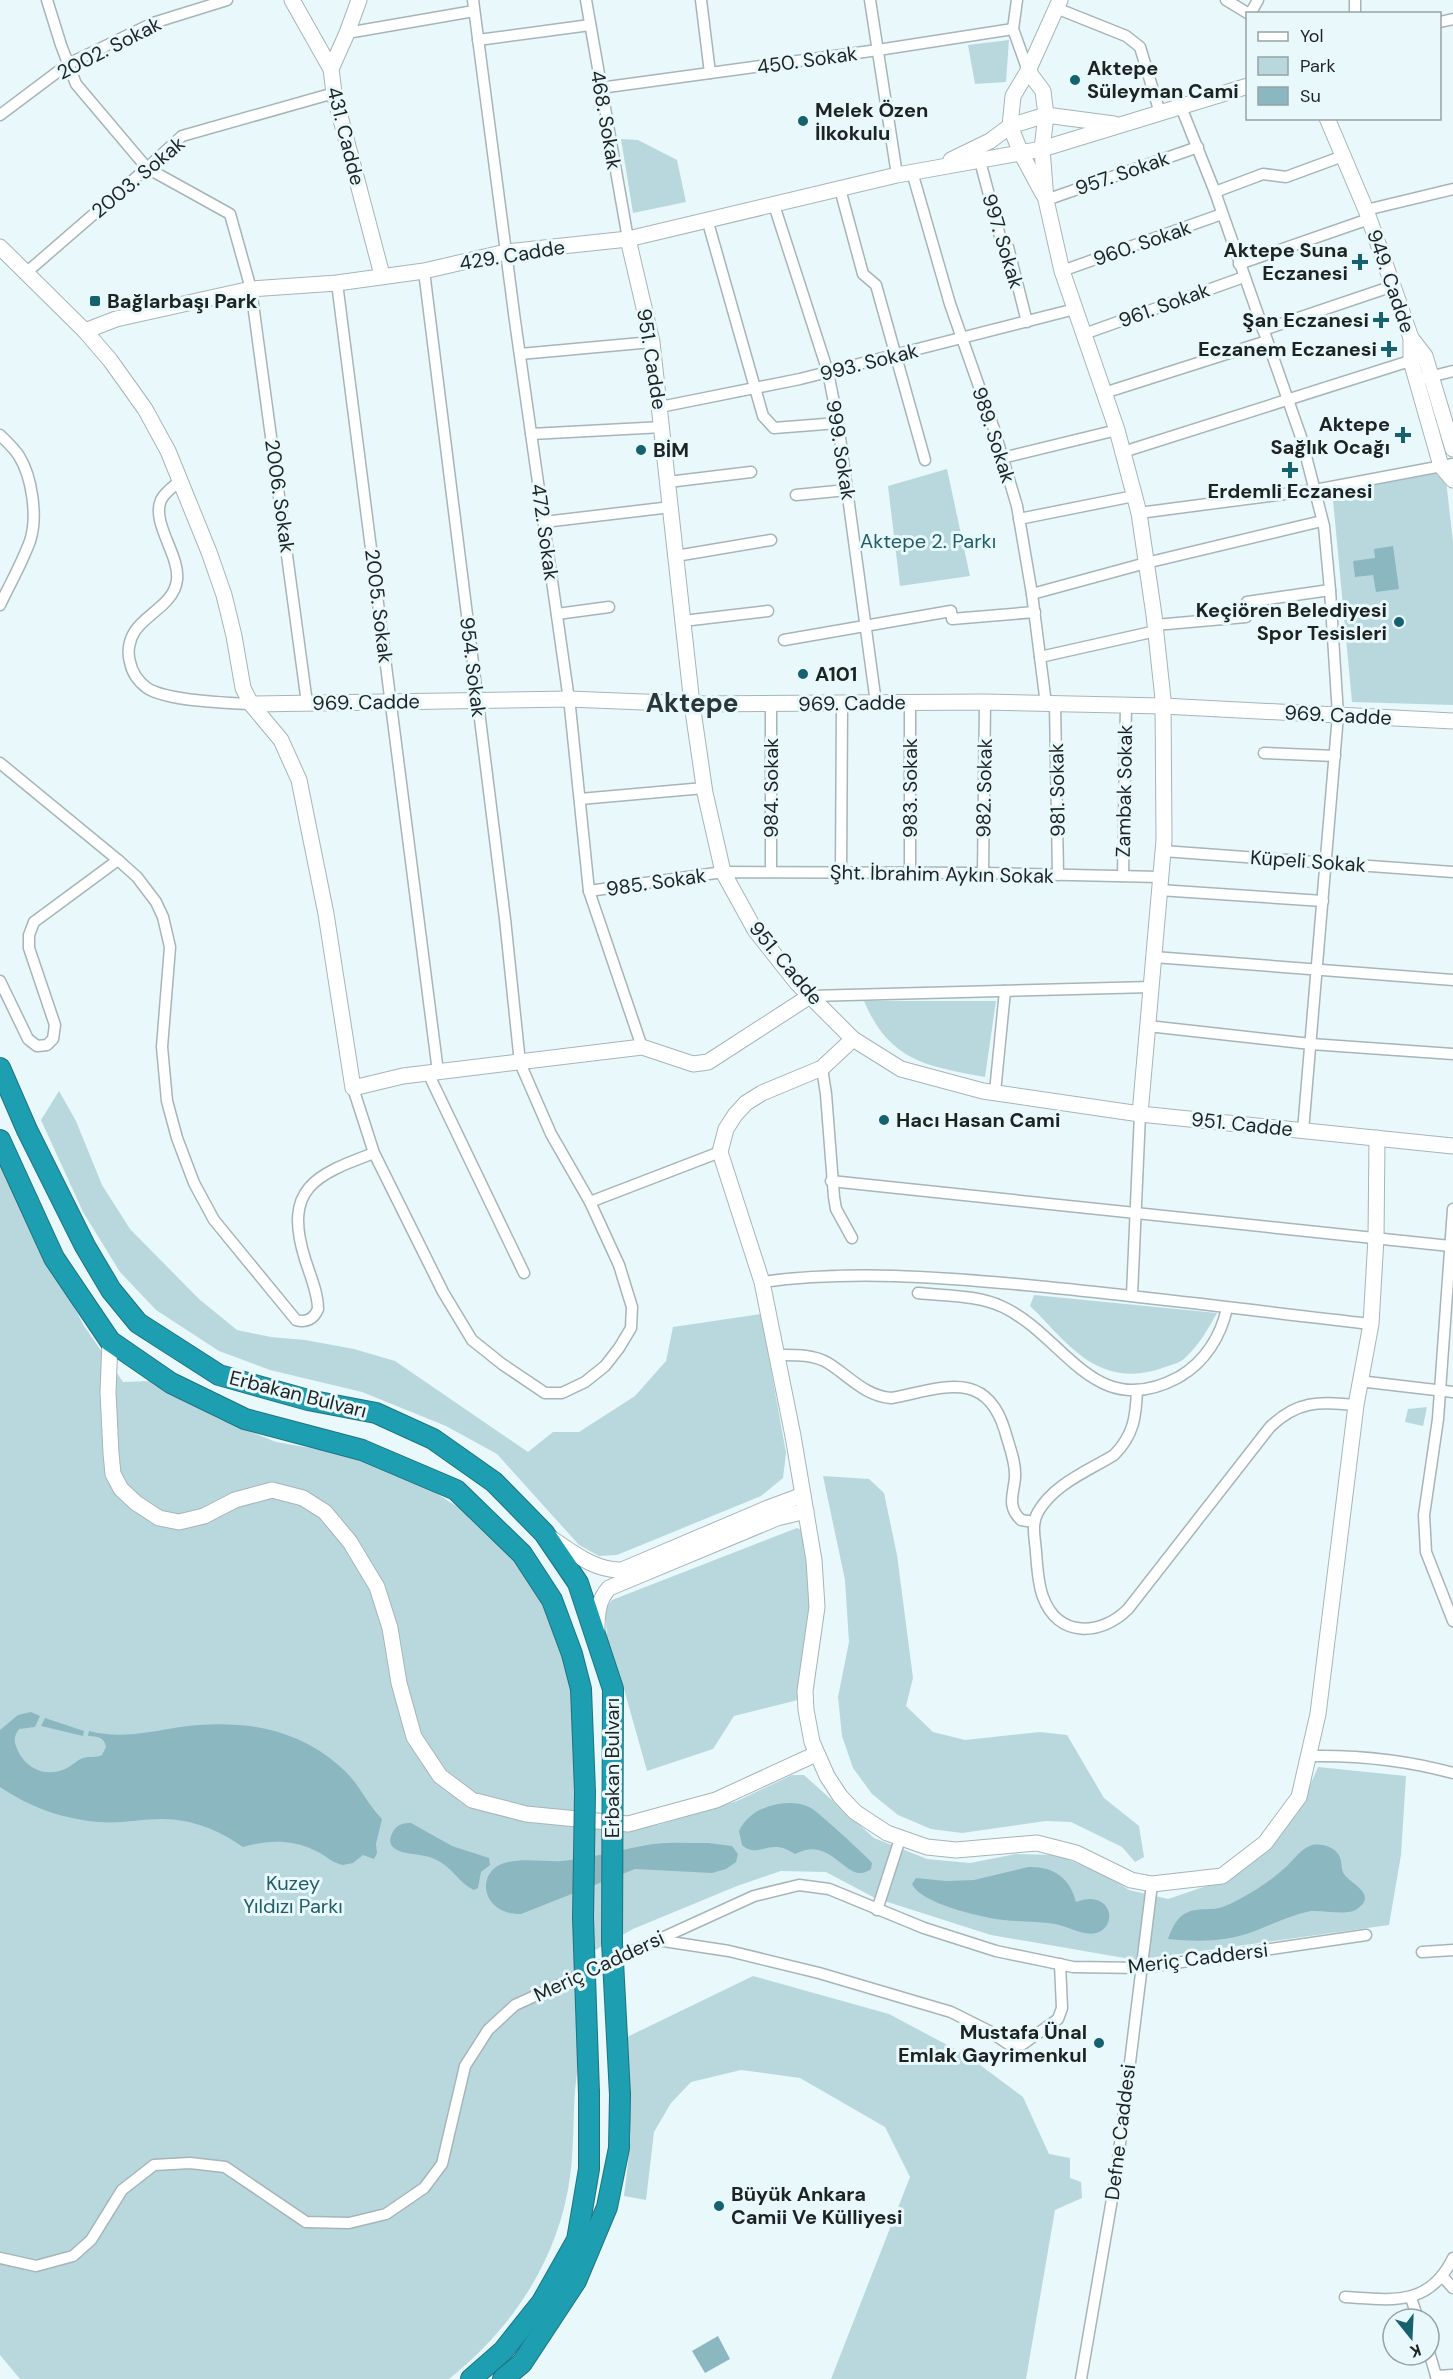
<svg xmlns="http://www.w3.org/2000/svg" width="1453" height="2379" font-family="'DM Sans',sans-serif">
	<style>
		.green { fill: #b9d8de }
		.water { fill: #8bb7c0 }
		.lines { fill: none; stroke-linecap: round; stroke-linejoin: round }
		.street-casing { stroke: #a6b5b8; stroke-width: 13 }
		.secondary-casing { stroke: #a6b5b8; stroke-width: 17 }
		.highway-casing { stroke: #1e737f; stroke-width: 22 }
		.street { stroke: #fff; stroke-width: 10 }
		.secondary { stroke: #fff; stroke-width: 15 }
		.highway { stroke: #1e9eb1; stroke-width: 20 }
		.highway-bridge-casing { stroke: #1e737f; stroke-width: 22; stroke-linecap: butt }
		.highway-bridge { stroke: #1e9eb1; stroke-width: 20 }
		.poi-dot { fill: #15616d; stroke: #e8f8fb; stroke-width: 2 }
		.labels { text-anchor: middle; dominant-baseline: central; stroke-width: 6; stroke-linejoin: round; paint-order: stroke }
		.street-label { font-size: 20px; fill: #1d2223; stroke: #e8f8fb }
		.poi-label { font-size: 20px; font-weight: bold; fill: #1d2223; stroke: #e8f8fb; text-anchor: start }
		.park-label { font-size: 20px; fill: #215d67; stroke: #e8f8fb }
		.district-label { font-size: 26px; font-weight: bold; fill: #2a3639; stroke: #e8f8fb }
	</style>
	<rect width="100%" height="100%" fill="#e8f8fb"/>
	<!-- green -->
	<g class="green">
		<path d="M1009,40L1006,82L975,84L968,45Z"/>
		<path d="M621,139L638,140L677,160L686,202L633,213Z"/>
		<path d="M947,469L970,576L900,586L888,486Z"/>
		<path d="M1445,471L1453,542V705L1352,702L1333,500L1344,491Z"/>
		<path d="M864,1001H996L985,1077C927,1066 890,1062 864,1001Z"/>
		<path d="M59,1091L76,1121L102,1185L130,1229L199,1299L237,1330L271,1337L305,1340L354,1349L395,1361L528,1452L553,1432H579L635,1396L666,1361L673,1327L761,1314L786,1453L783,1478L761,1496L617,1555L599,1556L579,1545L497,1454L446,1426L362,1392L270,1370L219,1351L156,1310L120,1272L83,1212L41,1120Z"/>
		<path d="M0,1158L35,1232L84,1326L123,1382L150,1381L217,1418L276,1442L357,1456L414,1479L464,1511L516,1561L543,1606L560,1647L575,1702L578,1827L658,1825L737,1801L792,1775H804L874,1838L927,1859L970,1863L1016,1854L1057,1855L1106,1875L1129,1890L1168,1899L1233,1877L1298,1813L1318,1767L1406,1776L1401,1855L1389,1925L1136,1960L991,1935L875,1898L826,1872L781,1871L737,1886L633,1929L579,1959C580,1979 584,2002 583,2022C582,2045 577,2068 575,2090C573,2119 574,2148 570,2177C559,2258 513,2328 449,2379H20L0,2355Z"/>
		<path d="M1034,1295L1217,1313C1208,1329 1199,1345 1185,1358C1180,1363 1171,1365 1165,1367C1134,1379 1105,1375 1079,1354C1061,1340 1047,1322 1030,1306Z"/>
		<path d="M1427,1407L1423,1426L1405,1422L1408,1409Z"/>
		<path d="M823,1476L869,1479L884,1493L897,1555L913,1678L906,1706L933,1732L965,1740L1040,1732L1067,1735L1104,1798L1139,1826L1144,1857L1135,1862L1122,1847L1071,1822L1046,1821L962,1833L931,1829L898,1815L872,1794L853,1768L842,1736L838,1697L849,1642L845,1580Z"/>
		<path d="M797,1528L804,1531L818,1584L802,1699L734,1716L713,1749L647,1771L624,1689L608,1646L605,1610L612,1600Z"/>
		<path d="M753,1976L889,2014L968,2056L1023,2097L1049,2154L1070,2158V2178L1081,2182L1082,2198L1055,2210L1026,2379H831L910,2177L885,2127L800,2078L741,2070L691,2082L671,2103L654,2132L646,2200L624,2196L631,2138L625,2038Z"/>
	</g>
	<!-- water -->
	<g class="water">
		<path d="M1393,546L1399,589L1376,592L1373,575L1355,577L1353,561L1375,558L1374,549Z"/>
		<path d="M31,1712L40,1716L35,1727L19,1729C13,1737 14,1743 18,1751C27,1770 48,1778 67,1768C73,1765 77,1760 83,1758C90,1756 96,1758 102,1755L106,1747C104,1736 97,1737 88,1736L89,1731C120,1739 150,1732 180,1727C241,1719 300,1727 346,1772C360,1786 368,1805 382,1819L376,1844L377,1853L374,1859L363,1855L353,1863L343,1865C332,1863 324,1854 314,1850C291,1839 266,1840 243,1847C219,1830 192,1819 162,1819C141,1819 120,1824 98,1822C63,1819 29,1807 0,1787V1730L18,1715Z"/>
		<path d="M45,1718L84,1731L83,1736L41,1726Z"/>
		<path d="M788,1803C796,1803 804,1804 811,1808C817,1811 870,1859 872,1863L871,1869C847,1888 833,1833 795,1854C769,1836 759,1860 742,1845L739,1831C748,1812 768,1804 788,1803Z"/>
		<path d="M411,1823L452,1846L489,1858L490,1865L481,1872L478,1888L474,1890C461,1884 454,1871 442,1863C437,1860 431,1857 425,1856C413,1853 379,1854 394,1830C398,1824 404,1823 411,1823Z"/>
		<path d="M708,1843L732,1846L738,1854L736,1862L726,1869L712,1873L635,1869L521,1914C480,1915 474,1869 508,1862C526,1858 545,1862 563,1861C593,1858 623,1849 653,1844C671,1842 690,1843 708,1843Z"/>
		<path d="M1312,1845C1323,1843 1339,1848 1341,1861C1342,1866 1341,1869 1344,1874C1349,1883 1379,1894 1357,1909C1348,1916 1324,1910 1311,1911C1291,1915 1273,1924 1255,1931C1226,1942 1199,1942 1168,1939C1178,1911 1188,1909 1214,1909C1224,1908 1236,1901 1245,1896C1260,1888 1274,1878 1287,1866C1295,1858 1301,1849 1312,1845Z"/>
		<path d="M1028,1867C1052,1866 1070,1877 1076,1902C1109,1889 1119,1922 1099,1932C1086,1938 1068,1926 1055,1924C1038,1921 1021,1922 1004,1920C984,1918 921,1904 912,1884L916,1878L946,1881L974,1880Z"/>
		<path d="M718,2336L730,2359L705,2373L692,2351Z"/>
	</g>
	<g class="lines">
		<!-- street casing -->
		<g class="street-casing">
			<g id="street">
				<path d="M47,0L61,45L76,84L147,168L230,214L251,289L307,703"/>
				<path d="M473,0L515,321L570,707L589,891L642,1047"/>
				<path d="M586,0L628,239"/>
				<path d="M701,0L710,73"/>
				<path d="M870,0L897,175"/>
				<path d="M1017,0L1013,29L1028,71"/>
				<path d="M1226,0L1249,14"/>
				<path d="M1056,8L1126,36L1140,47L1160,113"/>
				<path d="M1250,14L1258,0"/>
				<path d="M1355,14V0"/>
				<path d="M1440,22L1453,19"/>
				<path d="M347,33L474,11"/>
				<path d="M478,40L590,25"/>
				<path d="M600,88L878,50L1013,29"/>
				<path d="M1181,107L1215,192L1301,437L1324,526L1330,590L1338,715L1303,1131"/>
				<path d="M0,115L68,64L153,23L227,0"/>
				<path d="M980,161L1001,240L1008,247L1027,322"/>
				<path d="M912,172L950,304L994,429L1017,506L1032,594L1046,704"/>
				<path d="M840,189L863,274L876,285L925,460"/>
				<path d="M1215,192L1263,174L1286,177L1343,156"/>
				<path d="M1046,200L1198,147"/>
				<path d="M774,205L828,372L838,423L876,703"/>
				<path d="M1366,210L1453,189"/>
				<path d="M707,219L763,416L774,428L838,423"/>
				<path d="M1239,264L1369,219"/>
				<path d="M1062,271L1222,214"/>
				<path d="M27,272L147,168L182,136L334,93"/>
				<path d="M337,283L438,1072"/>
				<path d="M1263,330L1393,286"/>
				<path d="M1084,334L1244,277"/>
				<path d="M520,354L652,342"/>
				<path d="M1425,378L1453,371"/>
				<path d="M1104,393L1267,341"/>
				<path d="M660,407L800,379L1075,309"/>
				<path d="M531,434L663,427"/>
				<path d="M0,435C6,441 14,448 19,456C32,477 38,517 30,541C22,563 10,584 0,605"/>
				<path d="M1123,452L1416,359"/>
				<path d="M1002,458L1117,430"/>
				<path d="M180,481C173,487 165,492 161,500C151,523 180,555 177,580C174,604 147,613 135,631C129,640 127,652 130,662C132,673 139,682 147,688C167,701 226,703 251,704"/>
				<path d="M668,482L751,472"/>
				<path d="M796,495L847,490"/>
				<path d="M1139,513L1315,490L1453,464"/>
				<path d="M1019,519L1134,496"/>
				<path d="M544,522L671,507"/>
				<path d="M676,556L771,540"/>
				<path d="M1032,594L1146,563L1322,521"/>
				<path d="M1247,602L1330,590"/>
				<path d="M557,614L609,607"/>
				<path d="M683,621L768,611"/>
				<path d="M1155,625L1246,617"/>
				<path d="M784,640L951,611L952,619L1035,612"/>
				<path d="M1040,657L1156,631"/>
				<path d="M771,704V872"/>
				<path d="M1055,704L1058,875"/>
				<path d="M1264,753L1335,756"/>
				<path d="M0,763L118,860L137,877L156,902L163,917L170,947L162,1047L167,1101L177,1138L194,1183L214,1220L296,1320C306,1323 314,1319 318,1309C318,1293 310,1275 305,1259C283,1188 315,1175 374,1153"/>
				<path d="M580,799L704,788"/>
				<path d="M1163,851L1453,872"/>
				<path d="M841,872L842,704"/>
				<path d="M910,873V703"/>
				<path d="M983,873L985,702"/>
				<path d="M1123,876L1126,705"/>
				<path d="M1159,890L1323,901"/>
				<path d="M589,891L723,872L983,873L1160,877"/>
				<path d="M1154,957L1453,980"/>
				<path d="M0,981L28,1039L37,1046L47,1045L53,1039L55,1025L29,948V935L34,922L118,860"/>
				<path d="M810,996L1151,987"/>
				<path d="M1148,1026L1311,1044L1453,1054"/>
				<path d="M822,1068L826,1094L834,1197L836,1209L852,1238"/>
				<path d="M428,1073L524,1273"/>
				<path d="M353,1088L374,1153L443,1292L472,1340L502,1364L545,1393H562L585,1382L605,1366L619,1348L631,1328L632,1307L619,1265L590,1202L551,1134L520,1063L505,919L424,271"/>
				<path d="M995,1092L1005,991"/>
				<path d="M831,1181L1450,1246"/>
				<path d="M590,1202L720,1152"/>
				<path d="M1453,1209L1438,1419L1424,1515L1426,1552L1453,1621"/>
				<path d="M762,1282C851,1270 938,1277 1026,1285C1142,1296 1256,1311 1371,1324"/>
				<path d="M918,1293C946,1296 978,1295 1003,1307C1066,1337 1094,1423 1179,1377C1205,1362 1221,1336 1227,1308"/>
				<path d="M1132,1295L1140,1114"/>
				<path d="M777,1355C794,1355 813,1354 828,1363C849,1376 865,1396 891,1398C940,1389 986,1367 1005,1431C1009,1446 1016,1462 1015,1477C1014,1493 1006,1506 1021,1520L1034,1522"/>
				<path d="M1359,1381L1453,1392"/>
				<path d="M1137,1390C1136,1416 1134,1435 1114,1455C1088,1471 1054,1484 1038,1512C1031,1524 1035,1538 1036,1552C1037,1566 1038,1584 1043,1597C1058,1638 1101,1636 1128,1609L1270,1427C1298,1400 1318,1402 1356,1405"/>
				<path d="M1309,1756C1358,1755 1406,1760 1453,1773"/>
				<path d="M877,1910L900,1839"/>
				<path d="M657,1940L729,1951L819,1973L951,2012L989,2031L1010,2045L1023,2044L1058,2019L1062,2008L1060,1964"/>
				<path d="M1422,1952L1453,1950"/>
				<path d="M0,2258L36,2266L73,2256L91,2240L122,2190L154,2165L190,2163L225,2167L306,2222L349,2223L386,2214L424,2188L442,2164L465,2066L488,2030L515,2005L754,1896L799,1885L829,1889L924,1928L996,1951L1073,1967L1141,1968L1366,1935"/>
				<path d="M1442,2276L1453,2288"/>
				<path d="M1345,2297C1392,2300 1429,2307 1453,2258"/>
				<path d="M1411,2298L1418,2319"/>
				<path d="M1429,2352L1437,2379"/>
				<path d="M1436,2376L1453,2375"/>
				<path d="M1081,2379L1116,2176L1152,1884"/>
			</g>
		</g>
		<!-- secondary casing -->
		<g class="secondary-casing">
			<g id="secondary">
				<path d="M292,0L331,69"/>
				<path d="M359,0L347,33L331,69L334,93L382,275"/>
				<path d="M1028,71L1043,91L1046,115L1042,149L1046,200L1062,271L1117,430L1139,513L1154,615L1163,699L1164,840L1140,1114"/>
				<path d="M1327,118L1366,210L1393,286L1411,338V361L1441,466L1453,480"/>
				<path d="M951,160L990,141L1010,126L1046,115L1114,124"/>
				<path d="M1043,194L1021,153L1010,126L1013,96L1028,71L1060,0"/>
				<path d="M628,239L652,342L692,704L705,793L723,872L755,930L797,983L853,1039L901,1069L983,1091L1140,1114L1453,1146"/>
				<path d="M0,247L85,331L110,360L145,409L168,451L209,552L224,595L234,636L243,688L251,704L281,740L299,780L326,914L353,1088L403,1076L642,1047L693,1064L708,1062L810,996"/>
				<path d="M85,331L116,319L251,289L337,283L424,271L506,252L628,239L897,175L1042,149L1248,86"/>
				<path d="M1411,338L1425,356L1453,449"/>
				<path d="M251,704L569,699L692,704L985,702L1163,706L1453,721"/>
				<path d="M853,1039L822,1068L762,1093L746,1103L735,1115L726,1129L720,1152L762,1282L793,1436L814,1560L817,1607L805,1691L806,1710L812,1742L827,1776L840,1796L855,1812L887,1833L927,1847L956,1850L1037,1843L1076,1853L1131,1880L1152,1884L1222,1876L1265,1843L1299,1797L1318,1714L1356,1405L1371,1324L1376,1238L1377,1138"/>
				<path d="M110,1341L108,1392L111,1453L113,1474L121,1489L136,1503L159,1518L179,1522L204,1516L235,1500L272,1490L303,1498L325,1512L350,1542L377,1587L390,1628L399,1683L414,1737L440,1776L472,1800L526,1814L628,1824L716,1800L816,1754"/>
				<path d="M548,1536C571,1551 594,1571 622,1570L768,1508L803,1495"/>
				<path d="M597,1630C597,1614 598,1600 609,1588L777,1518L806,1511"/>
			</g>
		</g>
		<!-- highway casing -->
		<g class="highway-casing">
			<g id="highway">
				<path d="M0,1068L27,1130L85,1246L111,1290L138,1323L219,1375L308,1400L376,1413L433,1439L494,1482L544,1533L578,1583L613,1689"/>
				<path d="M0,1140L54,1258L110,1341L171,1383L245,1419L362,1450L456,1490L522,1554L552,1600L572,1654L581,1689"/>
				<path d="M471,2379L503,2351L542,2302L577,2240L589,2169V2093"/>
				<path d="M503,2379L522,2363L576,2281L607,2207L619,2148L620,2095"/>
			</g>
		</g>
		<!-- street -->
		<use href="#street" class="street"/>
		<!-- secondary -->
		<use href="#secondary" class="secondary"/>
		<!-- highway -->
		<use href="#highway" class="highway"/>
		<!-- highway-bridge casing -->
		<g class="highway-bridge-casing">
			<g id="highway-bridge">
				<path d="M581,1689L585,1792L583,1918L589,2093"/>
				<path d="M613,1689L612,1942L620,2095"/>
			</g>
		</g>
		<!-- highway-bridge -->
		<use href="#highway-bridge" class="highway-bridge"/>
	</g>
	<!-- markers -->
	<g class="poi-dot">
		<circle cx="1075" cy="80" r="6"/>
		<circle cx="803" cy="121" r="6"/>
		<path d="M1357 253h6v6h6v6h-6v6h-6v-6h-6v-6h6z"/>
		<rect x="89" y="295" width="12" height="12" rx="3"/>
		<path d="M1378 311h6v6h6v6h-6v6h-6v-6h-6v-6h6z"/>
		<path d="M1386 340h6v6h6v6h-6v6h-6v-6h-6v-6h6z"/>
		<path d="M1400 426h6v6h6v6h-6v6h-6v-6h-6v-6h6z"/>
		<circle cx="641" cy="450" r="6"/>
		<path d="M1287 461h6v6h6v6h-6v6h-6v-6h-6v-6h6z"/>
		<circle cx="1399" cy="622" r="6"/>
		<circle cx="803" cy="674" r="6"/>
		<circle cx="884" cy="1120" r="6"/>
		<circle cx="1099" cy="2043" r="6"/>
		<circle cx="719" cy="2206" r="6"/>
	</g>
	<g class="labels">
		<!-- street labels -->
		<g class="street-label">
			<text transform="translate(109 48) rotate(-27)">2002. Sokak</text>
			<text transform="translate(807 60) rotate(-8)">450. Sokak</text>
			<text transform="translate(606 120) rotate(80)">468. Sokak</text>
			<text transform="translate(346 136) rotate(76)">431. Cadde</text>
			<text transform="translate(1122 173) rotate(-19)">957. Sokak</text>
			<text transform="translate(138 177) rotate(-40)">2003. Sokak</text>
			<text transform="translate(1003 241) rotate(73)">997. Sokak</text>
			<text transform="translate(1142 243) rotate(-19)">960. Sokak</text>
			<text transform="translate(512 255) rotate(-9)">429. Cadde</text>
			<text transform="translate(1391 281) rotate(71)">949. Cadde</text>
			<text transform="translate(1164 305) rotate(-20)">961. Sokak</text>
			<text transform="translate(652 359) rotate(81)">951. Cadde</text>
			<text transform="translate(869 362) rotate(-14)">993. Sokak</text>
			<text transform="translate(994 435) rotate(72)">989. Sokak</text>
			<text transform="translate(841 450) rotate(81)">999. Sokak</text>
			<text transform="translate(280 496) rotate(82)">2006. Sokak</text>
			<text transform="translate(545 532) rotate(82)">472. Sokak</text>
			<text transform="translate(379 606) rotate(83)">2005. Sokak</text>
			<text transform="translate(473 667) rotate(83)">954. Sokak</text>
			<text transform="translate(366 702) rotate(-1)">969. Cadde</text>
			<text transform="translate(852 703) rotate(-1)">969. Cadde</text>
			<text transform="translate(1338 715) rotate(3)">969. Cadde</text>
			<text transform="translate(771 788) rotate(-90)">984. Sokak</text>
			<text transform="translate(910 788) rotate(-90)">983. Sokak</text>
			<text transform="translate(984 788) rotate(-89)">982. Sokak</text>
			<text transform="translate(1057 790) rotate(-91)">981. Sokak</text>
			<text transform="translate(1124 791) rotate(-89)">Zambak Sokak</text>
			<text transform="translate(1308 861) rotate(4)">Küpeli Sokak</text>
			<text transform="translate(942 874) rotate(1)">Şht. İbrahim Aykın Sokak</text>
			<text transform="translate(656 882) rotate(-8)">985. Sokak</text>
			<text transform="translate(786 963) rotate(50)">951. Cadde</text>
			<text transform="translate(1242 1124) rotate(6)">951. Cadde</text>
			<text transform="translate(298 1394) rotate(14)">Erbakan Bulvarı</text>
			<text transform="translate(612 1768) rotate(-90)">Erbakan Bulvarı</text>
			<text transform="translate(1198 1958) rotate(-7)">Meriç Caddersi</text>
			<text transform="translate(599 1966) rotate(-25)">Meriç Caddersi</text>
			<text transform="translate(1120 2132) rotate(-83)">Defne Caddesi</text>
		</g>
		<!-- poi labels -->
		<g class="poi-label">
			<text x="1087" y="68">Aktepe<tspan x="1087" dy="23">Süleyman Cami</tspan></text>
			<text x="815" y="110">Melek Özen<tspan x="815" dy="23">İlkokulu</tspan></text>
			<text x="1348" y="250" text-anchor="end">Aktepe Suna<tspan x="1348" dy="23">Eczanesi</tspan></text>
			<text x="107" y="301">Bağlarbaşı Park</text>
			<text x="1369" y="320" text-anchor="end">Şan Eczanesi</text>
			<text x="1377" y="349" text-anchor="end">Eczanem Eczanesi</text>
			<text x="1390" y="424" text-anchor="end">Aktepe<tspan x="1390" dy="23">Sağlık Ocağı</tspan></text>
			<text x="653" y="450">BİM</text>
			<text x="1290" y="491" text-anchor="middle">Erdemli Eczanesi</text>
			<text x="1387" y="610" text-anchor="end">Keçiören Belediyesi<tspan x="1387" dy="23">Spor Tesisleri</tspan></text>
			<text x="815" y="674">A101</text>
			<text x="896" y="1120">Hacı Hasan Cami</text>
			<text x="1087" y="2032" text-anchor="end">Mustafa Ünal<tspan x="1087" dy="23">Emlak Gayrimenkul</tspan></text>
			<text x="731" y="2194">Büyük Ankara<tspan x="731" dy="23">Camii Ve Külliyesi</tspan></text>
		</g>
		<!-- park labels -->
		<g class="park-label">
			<text x="928" y="541">Aktepe 2. Parkı</text>
			<text x="293" y="1883">Kuzey<tspan x="293" dy="23">Yıldızı Parkı</tspan></text>
		</g>
		<!-- district labels -->
		<g class="district-label">
			<text x="692" y="703">Aktepe</text>
		</g>
	</g>
	<!-- legend -->
	<rect x="1246" y="12" width="195" height="108" fill="#e8f8fb" stroke="#97a2a5" stroke-width="1.5"/>
	<rect x="1258" y="32" width="30" height="9" fill="#ffffff" stroke="#97a2a5" stroke-width="1.5"/>
	<text x="1300" y="42" font-size="18" fill="#1d2223">Yol</text>
	<rect x="1258" y="57" width="30" height="18" fill="#b9d8de" stroke="#97a2a5" stroke-width="1.5"/>
	<text x="1300" y="72" font-size="18" fill="#1d2223">Park</text>
	<rect x="1258" y="87" width="30" height="18" fill="#8bb7c0" stroke="#97a2a5" stroke-width="1.5"/>
	<text x="1300" y="102" font-size="18" fill="#1d2223">Su</text>
	<!-- north arrow -->
	<g transform="translate(1411 2337) rotate(162)"><circle r="28" fill="#e8f8fb" stroke="#97a2a5" stroke-width="1.5"/>
	<path d="M0-4.5L10 22L0 15L-10 22Z" fill="#15616d"/>
	<text y="-9" font-size="16" font-weight="bold" text-anchor="middle" fill="#1d2223">K</text>
	</g>
</svg>
